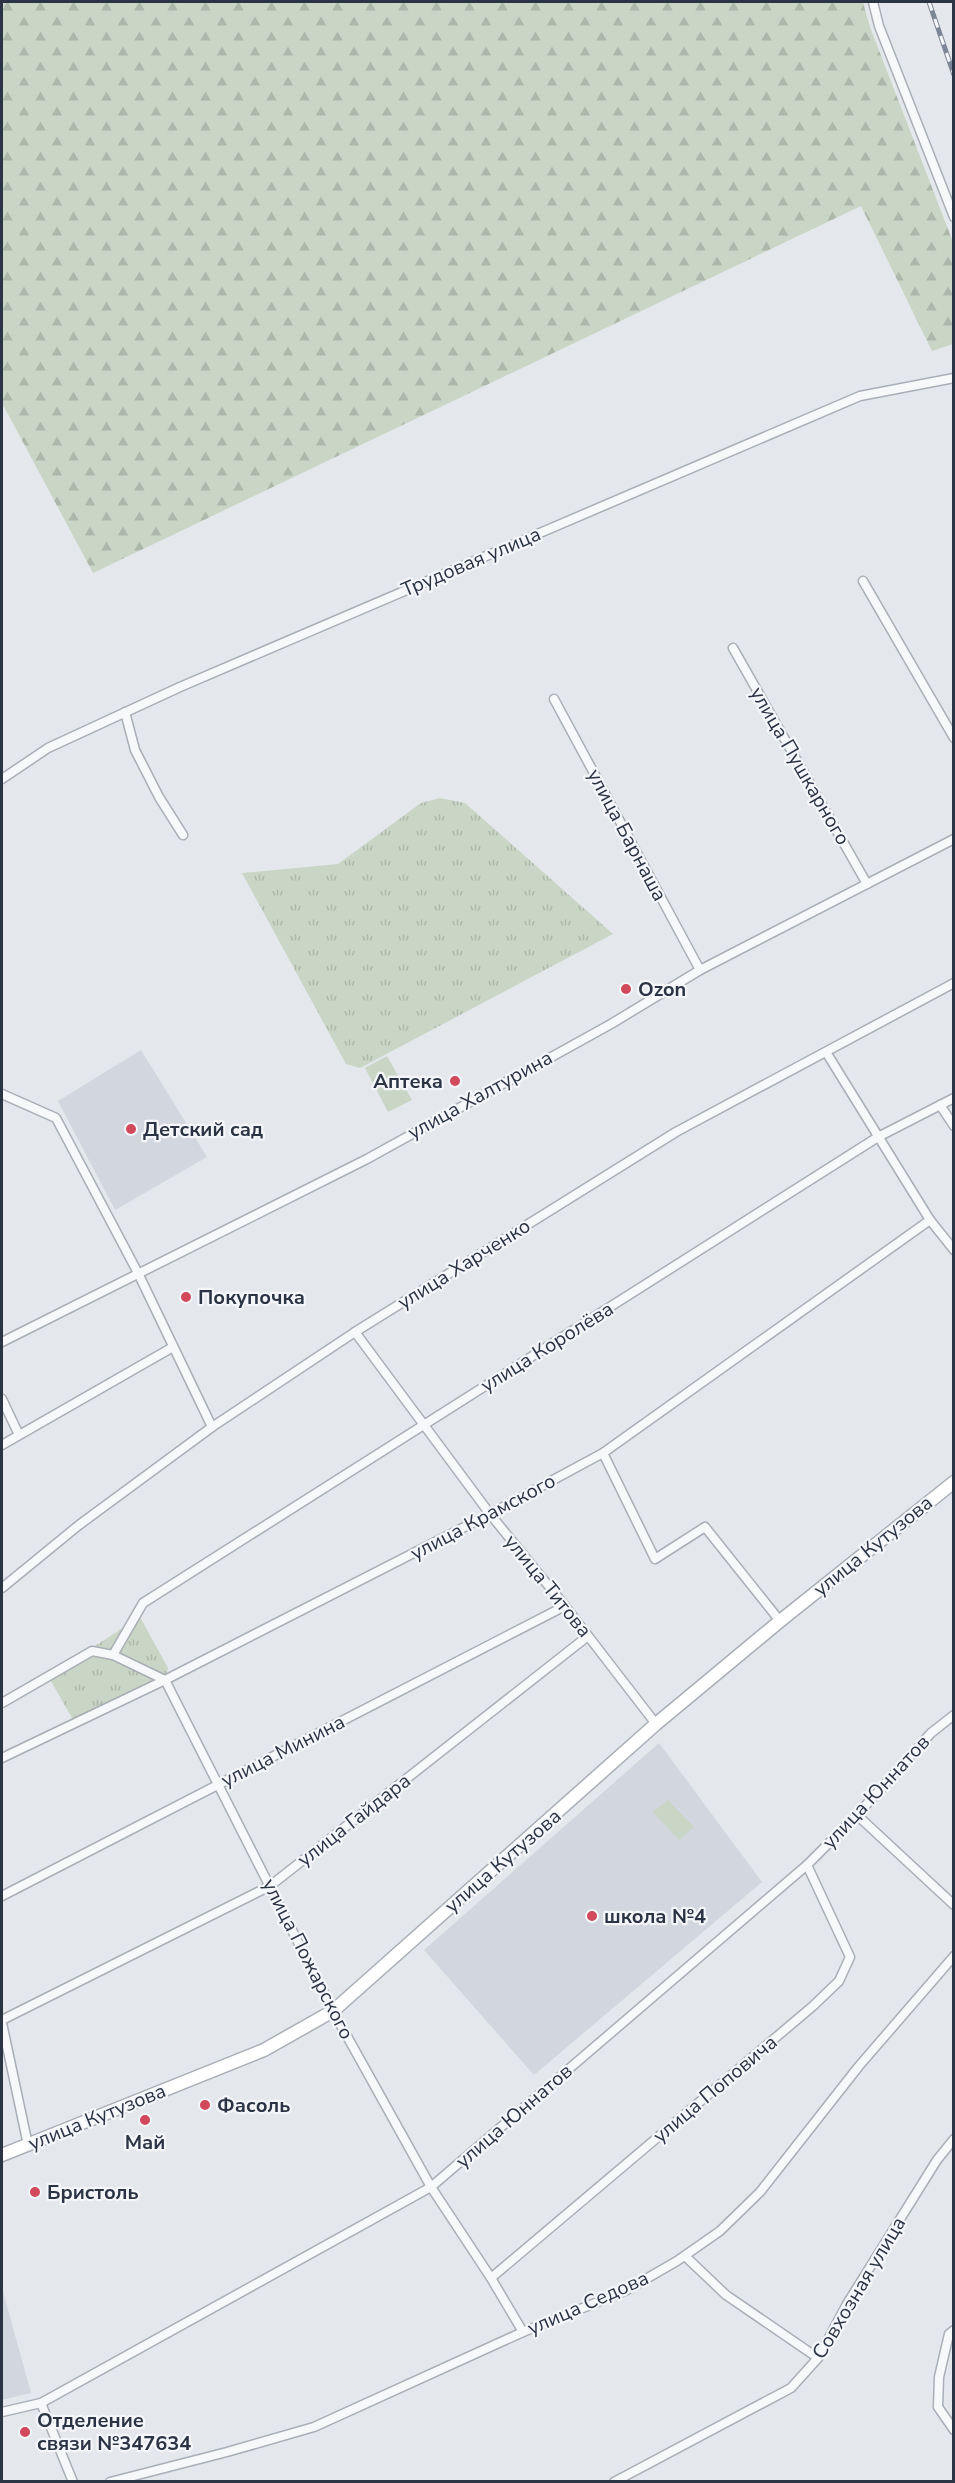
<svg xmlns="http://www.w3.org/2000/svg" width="955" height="2483" font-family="'Nunito Sans',sans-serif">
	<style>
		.built { fill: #d2d6de }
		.forest { fill: url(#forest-firs) }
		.park { fill: url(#park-tufts) }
		.pitch { fill: #c9d6c5 }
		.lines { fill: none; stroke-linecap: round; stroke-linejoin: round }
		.street-casing { stroke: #a9aeb7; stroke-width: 11 }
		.secondary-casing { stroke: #a9aeb7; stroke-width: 15 }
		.street { stroke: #f7f8fa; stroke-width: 8 }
		.secondary { stroke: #fff; stroke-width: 12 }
		.rail-casing { stroke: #7d8696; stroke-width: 5 }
		.rail { stroke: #f4f6f9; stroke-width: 3; stroke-dasharray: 9; stroke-linecap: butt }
		.poi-dot { fill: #d1495b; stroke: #f4f6f9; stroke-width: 2 }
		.labels { text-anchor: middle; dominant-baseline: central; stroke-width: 4.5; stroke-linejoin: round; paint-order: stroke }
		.street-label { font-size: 20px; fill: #2b3445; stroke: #f4f6f9 }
		.poi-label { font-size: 20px; font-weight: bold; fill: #2b3445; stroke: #f4f6f9; text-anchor: start }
	</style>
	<defs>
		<pattern id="forest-firs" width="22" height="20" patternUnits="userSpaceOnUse" patternTransform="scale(1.5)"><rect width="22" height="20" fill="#c9d6c5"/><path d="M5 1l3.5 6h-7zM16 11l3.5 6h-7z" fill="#adb8ab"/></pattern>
		<pattern id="park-tufts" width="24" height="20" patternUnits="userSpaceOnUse" patternTransform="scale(1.5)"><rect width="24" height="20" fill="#c9d6c5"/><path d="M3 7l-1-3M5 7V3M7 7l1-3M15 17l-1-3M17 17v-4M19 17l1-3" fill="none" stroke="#adb8ab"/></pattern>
	</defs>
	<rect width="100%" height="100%" fill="#e4e7ec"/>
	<!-- built -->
	<g class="built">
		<path d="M141,1050L207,1157L115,1210L58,1101Z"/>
		<path d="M659,1743L762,1882L534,2075L424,1950Z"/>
		<path d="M2,2288L31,2393L2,2400Z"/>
	</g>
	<!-- forest -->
	<path class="forest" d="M2,2H863L870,27L953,242V344L932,351L861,206L93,573L2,403Z"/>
	<!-- park -->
	<g class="park">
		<path d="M440,798L465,803L613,934L360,1068L346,1064L242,873L338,864L421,803Z"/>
		<path d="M140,1617L168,1668L165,1680L75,1723L48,1676Z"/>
	</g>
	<!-- pitch -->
	<g class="pitch">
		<path d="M387,1056L412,1100L388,1112L365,1068Z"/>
		<path d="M668,1800L694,1827L679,1840L653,1812Z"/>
	</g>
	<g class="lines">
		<!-- street casing -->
		<g class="street-casing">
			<g id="street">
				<path d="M873,2L879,26L954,217"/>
				<path d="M863,581L954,738"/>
				<path d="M733,648L867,884"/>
				<path d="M554,699L700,970"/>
				<path d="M125,712L135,750L159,797L183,835"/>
				<path d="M2,779L48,748L180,687L860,396L954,378"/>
				<path d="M826,1052L930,1220L954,1250"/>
				<path d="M2,1094L56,1118L138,1273L212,1427"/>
				<path d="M940,1105L954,1126"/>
				<path d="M355,1332L490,1514L565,1606L656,1724"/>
				<path d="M2,1342L367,1159L611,1024L700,970L954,839"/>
				<path d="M2,1399L19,1435"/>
				<path d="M2,1445L173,1347"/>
				<path d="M603,1453L655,1559L705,1527L780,1621"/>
				<path d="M2,1588L79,1525L212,1427L355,1332L676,1132L954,983"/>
				<path d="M2,1703L92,1651L113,1655"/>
				<path d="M2,1758L165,1680L490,1514L603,1453L930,1220"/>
				<path d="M857,1815L954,1905"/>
				<path d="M2,1896L565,1606"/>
				<path d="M2,2020L270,1886L588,1636"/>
				<path d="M2,2023L28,2145"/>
				<path d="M685,2256L726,2295L818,2358"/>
				<path d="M491,2278L813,2006L839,1981L850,1957L807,1865"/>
				<path d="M954,2330L949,2334L939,2377L938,2407L954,2430"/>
				<path d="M523,2332L491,2278L431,2187L333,2011L165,1680L113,1655L143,1603L878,1137L954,1098"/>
				<path d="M41,2403L73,2482"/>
				<path d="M2,2412L41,2403L431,2187L807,1865L857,1815L931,1733L954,1715"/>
				<path d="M110,2482L227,2452L314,2427L523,2332L625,2291L677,2261L720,2231L760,2192L859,2066L954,1956"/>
				<path d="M614,2482L791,2388L818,2358L847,2304L937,2160L954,2139"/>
			</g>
		</g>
		<!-- secondary casing -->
		<g class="secondary-casing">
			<path id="secondary" d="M2,2155L264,2050L333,2011L656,1724L780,1621L954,1482"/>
		</g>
		<!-- street -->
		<use href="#street" class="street"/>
		<!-- secondary -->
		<use href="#secondary" class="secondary"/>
		<!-- rail casing -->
		<g class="rail-casing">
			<path id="rail" d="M929,2L954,75"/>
		</g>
		<!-- rail -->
		<use href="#rail" class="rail"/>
	</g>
	<!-- markers -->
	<g class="poi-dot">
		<circle cx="626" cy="989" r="6"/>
		<circle cx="455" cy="1081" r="6"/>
		<circle cx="131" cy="1129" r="6"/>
		<circle cx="186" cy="1297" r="6"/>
		<circle cx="592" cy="1916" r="6"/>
		<circle cx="205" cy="2105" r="6"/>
		<circle cx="145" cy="2120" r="6"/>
		<circle cx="35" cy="2192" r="6"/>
		<circle cx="25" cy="2432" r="6"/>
	</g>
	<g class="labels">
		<!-- street labels -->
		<g class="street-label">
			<text transform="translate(471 562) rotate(-23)">Трудовая улица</text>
			<text transform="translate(800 766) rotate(60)">улица Пушкарного</text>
			<text transform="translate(627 835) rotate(62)">улица Барнаша</text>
			<text transform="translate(480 1095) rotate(-29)">улица Халтурина</text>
			<text transform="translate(464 1264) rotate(-32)">улица Харченко</text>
			<text transform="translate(547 1347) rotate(-32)">улица Королёва</text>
			<text transform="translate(483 1517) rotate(-28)">улица Крамского</text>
			<text transform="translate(873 1546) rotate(-39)">улица Кутузова</text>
			<text transform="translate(548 1586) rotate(51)">улица Титова</text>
			<text transform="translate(283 1751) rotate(-27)">улица Минина</text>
			<text transform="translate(876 1792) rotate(-47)">улица Юннатов</text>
			<text transform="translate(354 1820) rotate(-38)">улица Гайдара</text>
			<text transform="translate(503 1861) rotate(-41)">улица Кутузова</text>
			<text transform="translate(308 1959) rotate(63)">улица Пожарского</text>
			<text transform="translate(715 2089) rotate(-40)">улица Поповича</text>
			<text transform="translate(514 2116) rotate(-41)">улица Юннатов</text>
			<text transform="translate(97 2117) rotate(-22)">улица Кутузова</text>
			<text transform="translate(859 2288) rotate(-59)">Совхозная улица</text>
			<text transform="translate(588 2303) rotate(-24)">улица Седова</text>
		</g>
		<!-- poi labels -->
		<g class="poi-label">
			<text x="638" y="989">Ozon</text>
			<text x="443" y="1081" text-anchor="end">Аптека</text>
			<text x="143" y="1129">Детский сад</text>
			<text x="198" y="1297">Покупочка</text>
			<text x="604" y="1916">школа №4</text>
			<text x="217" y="2105">Фасоль</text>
			<text x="145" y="2142" text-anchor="middle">Май</text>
			<text x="47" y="2192">Бристоль</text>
			<text x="37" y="2420">Отделение<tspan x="37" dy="23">связи №347634</tspan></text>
		</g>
	</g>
	<!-- border -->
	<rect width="955" height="2483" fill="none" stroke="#2b3445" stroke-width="6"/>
</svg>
